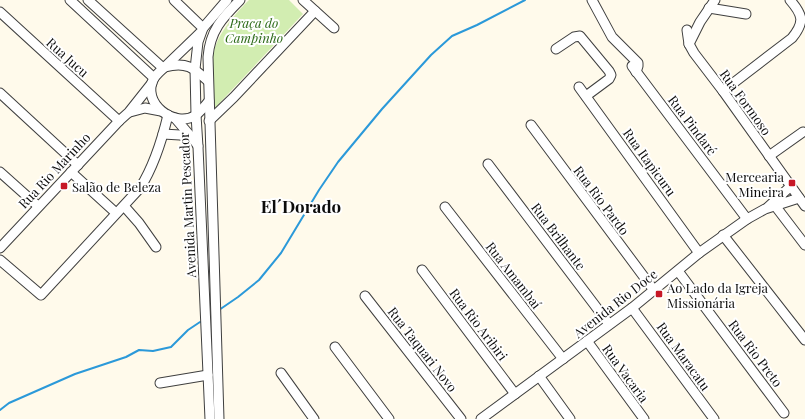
<svg xmlns="http://www.w3.org/2000/svg" width="805" height="419" font-family="'Playfair Display',serif">
	<style>
		.green { fill: #d2edb1 }
		.lines { fill: none; stroke-linecap: round; stroke-linejoin: round }
		.stream { stroke: #2b99d9; stroke-width: 2 }
		.minor-casing { stroke: #3f3f3f; stroke-width: 11 }
		.minor { stroke: #fff; stroke-width: 9 }
		.poi-dot { fill: #c71826; stroke: #fff; stroke-width: 1.5 }
		.labels { text-anchor: middle; dominant-baseline: central; stroke-width: 4; stroke-linejoin: round; paint-order: stroke }
		.park-label { font-size: 13px; font-style: italic; fill: #2b6917; stroke: #fff }
		.street-label { font-size: 13px; fill: #0c0c0c; stroke: #fff }
		.poi-label { font-size: 13px; fill: #0c0c0c; stroke: #fff; text-anchor: start }
		.district-label { font-size: 17px; font-weight: bold; fill: #0c0c0c; stroke: #fff }
	</style>
	<rect width="100%" height="100%" fill="#fffaeb"/>
	<!-- green -->
	<path class="green" d="M249,0H289L303,14L213,110C213,97 211,83 211,70C211,41 230,19 249,0Z"/>
	<g class="lines">
		<!-- stream -->
		<g class="stream">
			<path d="M219,310L238,297L259,280L281,253L319,190L338,162L382,109L431,55L452,36L477,25L525,0"/>
			<path d="M0,410L9,403L75,374L126,357L139,350L153,351L171,347L188,330L200,322"/>
		</g>
		<!-- minor casing -->
		<g class="minor-casing">
			<g id="minor">
				<path d="M70,0L154,78"/>
				<path d="M88,0L163,68"/>
				<path d="M174,0L203,28"/>
				<path d="M303,0L334,28"/>
				<path d="M592,0L612,37L638,63V66L636,72"/>
				<path d="M709,8L746,14"/>
				<path d="M0,12L119,121"/>
				<path d="M687,30L689,44L694,53L723,91L805,206"/>
				<path d="M200,33C190,43 179,53 169,63C164,68 158,72 154,78C140,103 175,129 196,115C201,111 205,106 209,101"/>
				<path d="M689,44L700,22L715,0"/>
				<path d="M556,49L574,37L580,36L609,71L611,75L609,79L586,96"/>
				<path d="M632,66L747,219"/>
				<path d="M165,67C186,61 194,68 208,81"/>
				<path d="M579,87L699,253"/>
				<path d="M723,91L792,38C805,22 803,15 790,0"/>
				<path d="M0,93L78,165"/>
				<path d="M130,112L145,108L161,111"/>
				<path d="M175,118L193,139L198,146"/>
				<path d="M209,121L234,97L315,11"/>
				<path d="M531,125L653,289"/>
				<path d="M163,134L180,135L193,139"/>
				<path d="M769,156L803,132"/>
				<path d="M488,164L609,324"/>
				<path d="M0,172L38,206"/>
				<path d="M71,172L116,213"/>
				<path d="M773,203L805,245"/>
				<path d="M124,206L139,223L156,247"/>
				<path d="M445,207L563,359"/>
				<path d="M768,207L791,186"/>
				<path d="M723,235L805,340"/>
				<path d="M0,248L119,121L129,112L152,83"/>
				<path d="M0,260L41,295L140,188C154,166 162,140 168,115"/>
				<path d="M422,270L515,394"/>
				<path d="M678,271L784,413"/>
				<path d="M365,296L461,419"/>
				<path d="M632,308L714,419"/>
				<path d="M587,341L644,419"/>
				<path d="M335,347L389,419"/>
				<path d="M281,373L314,419"/>
				<path d="M539,376L570,419"/>
				<path d="M160,383L208,375"/>
				<path d="M210,419L198,147L196,115L195,69L198,42L203,28L227,0"/>
				<path d="M219,419L208,57C210,31 222,18 240,0"/>
				<path d="M481,419L632,308L699,253L747,219L765,209L799,198"/>
			</g>
		</g>
		<!-- minor -->
		<use href="#minor" class="minor"/>
	</g>
	<!-- markers -->
	<g class="poi-dot">
		<rect x="788" y="179" width="8" height="8" rx="2"/>
		<rect x="60" y="182" width="8" height="8" rx="2"/>
		<rect x="655" y="290" width="8" height="8" rx="2"/>
	</g>
	<g class="labels">
		<!-- park labels -->
		<g class="park-label">
			<text x="254" y="22">Praça do<tspan x="254" dy="15">Campinho</tspan></text>
		</g>
		<!-- street labels -->
		<g class="street-label">
			<text transform="translate(68 57) rotate(42)">Rua Jucu</text>
			<text transform="translate(746 102) rotate(54)">Rua Formoso</text>
			<text transform="translate(693 125) rotate(53)">Rua Pindaré</text>
			<text transform="translate(650 162) rotate(54)">Rua Itapicuru</text>
			<text transform="translate(54 170) rotate(-47)">Rua Rio Marinho</text>
			<text transform="translate(602 200) rotate(53)">Rua Rio Pardo</text>
			<text transform="translate(187 205) rotate(-93)">Avenida Martin Pescador</text>
			<text transform="translate(559 236) rotate(53)">Rua Brilhante</text>
			<text transform="translate(514 275) rotate(52)">Rua Amambaí</text>
			<text transform="translate(615 303) rotate(-38)">Avenida Rio Doce</text>
			<text transform="translate(479 324) rotate(53)">Rua Rio Aribiri</text>
			<text transform="translate(423 349) rotate(52)">Rua Taquari Novo</text>
			<text transform="translate(756 353) rotate(53)">Rua Rio Preto</text>
			<text transform="translate(684 356) rotate(54)">Rua Maracatu</text>
			<text transform="translate(626 373) rotate(54)">Rua Vacaria</text>
		</g>
		<!-- poi labels -->
		<g class="poi-label">
			<text x="784" y="176" text-anchor="end">Mercearia<tspan x="784" dy="15">Mineira</tspan></text>
			<text x="72" y="186">Salão de Beleza</text>
			<text x="667" y="287">Ao Lado da Igreja<tspan x="667" dy="15">Missionária</tspan></text>
		</g>
		<!-- district labels -->
		<g class="district-label">
			<text x="301" y="206">El´Dorado</text>
		</g>
	</g>
</svg>
